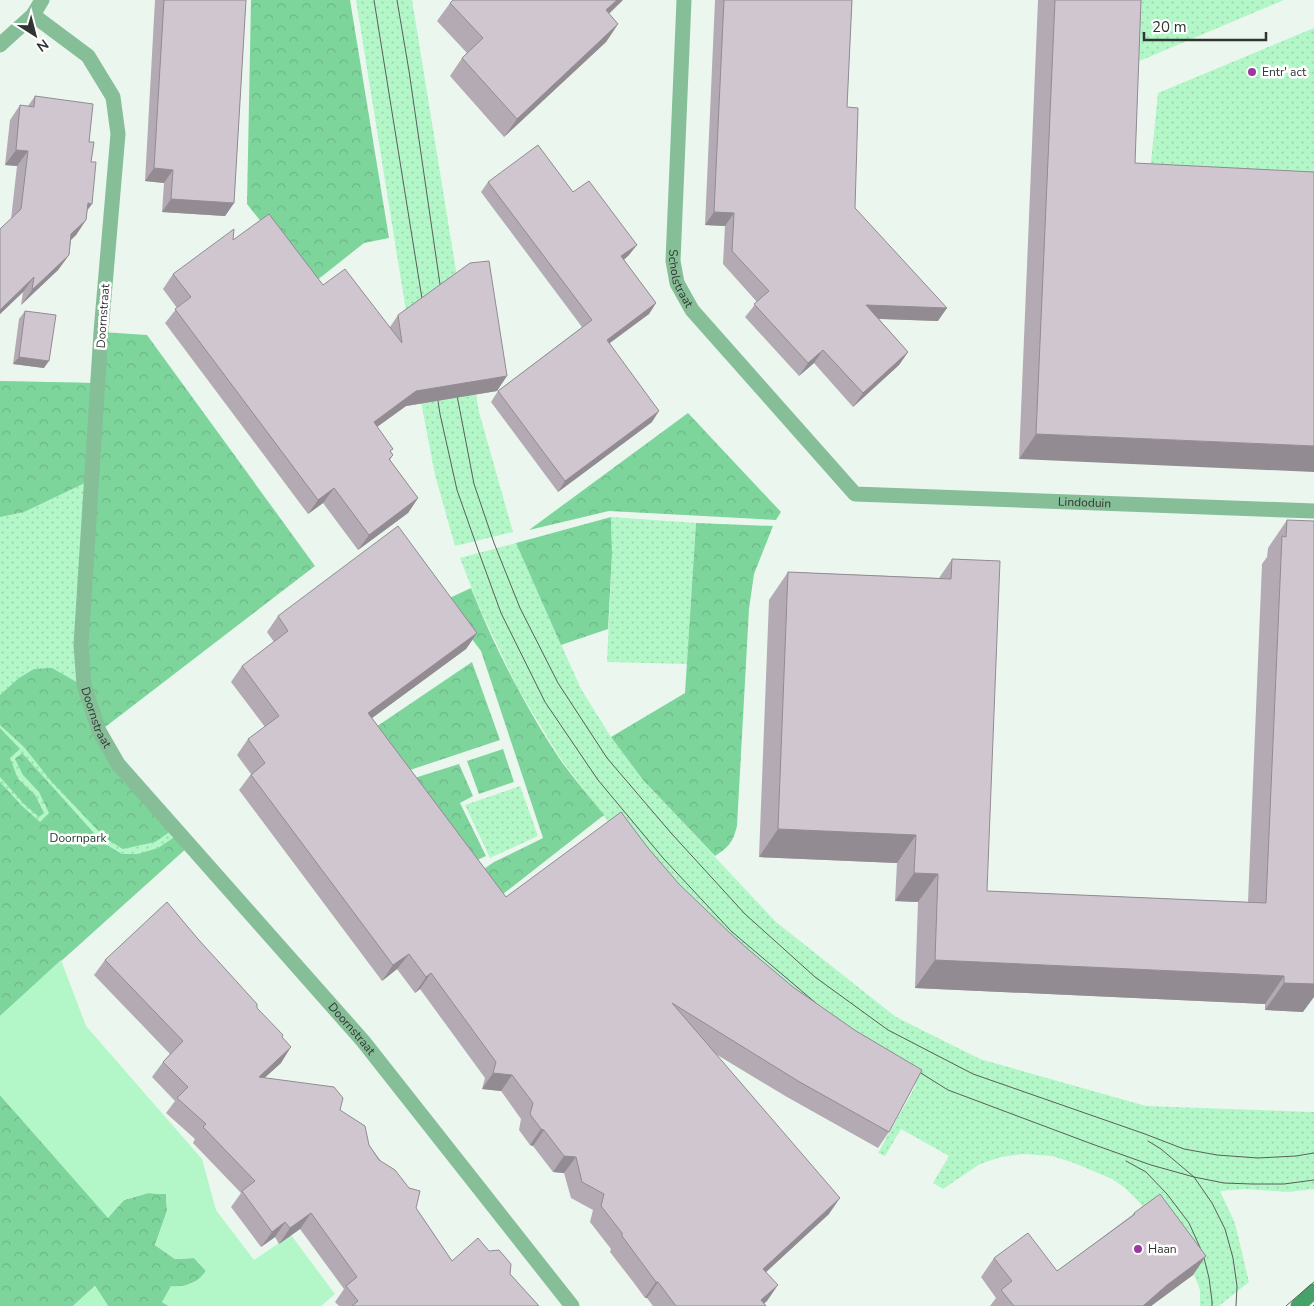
<svg xmlns="http://www.w3.org/2000/svg" width="1314" height="1306" font-family="'Nunito Sans',sans-serif">
	<style>
		.grass { fill: url(#grass-dots) }
		.forest { fill: url(#forest-crowns) }
		.garden { fill: #b3f7c8 }
		.lines { fill: none; stroke-linecap: round; stroke-linejoin: round }
		.street { stroke: #86be98; stroke-width: 15 }
		.secondary { stroke: #47a26a; stroke-width: 15 }
		.tram { stroke: #5a605b; stroke-width: 1 }
		.wall { fill: #b3aab3 }
		.shaded-wall { fill: #928b92 }
		.building { fill: #d0c6d0; stroke: #928b92 }
		.poi-dot { fill: #9b39a0; stroke: #fff; stroke-width: 2 }
		.labels { text-anchor: middle; dominant-baseline: central; stroke-width: 5; stroke-linejoin: round; paint-order: stroke }
		.poi-label { font-size: 12px; fill: #313532; stroke: #fff; text-anchor: start }
		.street-label { font-size: 12px; fill: #313532; stroke: #fff }
		.park-label { font-size: 12px; fill: #153a24; stroke: #fff }
	</style>
	<defs>
		<pattern id="grass-dots" width="8" height="8" patternUnits="userSpaceOnUse" patternTransform="scale(1.25)"><rect width="8" height="8" fill="#b3f7c8"/><path d="M2 2h.1M6 6h.1" fill="none" stroke="#9ad4ac" stroke-width="1.8" stroke-linecap="round"/></pattern>
		<pattern id="forest-crowns" width="20" height="18" patternUnits="userSpaceOnUse" patternTransform="scale(1.25)"><rect width="20" height="18" fill="#7ed59c"/><path d="M2 6a3 3 0 1 1 6 0M12 15a3 3 0 1 1 6 0" fill="none" stroke="#6db787"/></pattern>
	</defs>
	<rect width="100%" height="100%" fill="#ebf7ee"/>
	<!-- grass -->
	<g class="grass">
		<path d="M356,0H412L479,412L513,532L455,546L435,475L418,386Z"/>
		<path d="M1133,0H1284L1130,65Z"/>
		<path d="M1314,28V195L1149,182L1158,93Z"/>
		<path d="M0,381L96,383L98,732L189,846L0,1016Z"/>
		<path d="M611,517L696,523L687,664L607,662L612,554Z"/>
		<path d="M516,543L581,689L611,737L643,780L776,922L896,1017L980,1059L1146,1106L1314,1112V1189L1288,1192L1245,1189L1220,1191L1235,1223L1249,1282L1219,1306H1200V1290L1195,1277L1139,1202L1125,1188L1112,1179L1074,1163L1052,1156L1023,1154L1001,1157L980,1164L943,1189L933,1183L949,1156L901,1129L885,1156L878,1153L916,1085L834,1034L609,823L560,758L517,687L479,607L460,558Z"/>
		<path d="M520,786L538,836L490,858L465,805Z"/>
	</g>
	<!-- forest -->
	<g class="forest">
		<path d="M251,0H350L389,238L364,243L311,285L247,204Z"/>
		<path d="M101,332L147,335L315,566L100,731L84,685Z"/>
		<path d="M0,381L96,383L89,481L24,512L0,517Z"/>
		<path d="M688,413L781,512L776,520L609,511L529,530Z"/>
		<path d="M611,517L612,554L608,629L561,645L516,543Z"/>
		<path d="M696,523L773,526L754,574L749,609L737,826C733,842 729,847 715,856L643,780L611,737L685,693Z"/>
		<path d="M471,588C493,645 525,706 559,758C573,778 589,796 604,815L498,898L478,873L494,862L543,838L481,651L443,601Z"/>
		<path d="M472,662L500,740L401,773L370,731Z"/>
		<path d="M52,668L80,684L98,732L174,829L155,842L123,849L105,838L51,781L24,747L0,725V695L19,678L34,669Z"/>
		<path d="M0,728L20,749L10,758L18,779L35,795L44,813L39,817L24,804L0,777Z"/>
		<path d="M503,749L514,782L479,794L467,761Z"/>
		<path d="M22,753L102,842L122,854H138L158,848L179,834L189,846L0,1016V782L22,806L40,822L49,813L39,792L23,775L15,759Z"/>
		<path d="M459,764L473,796L460,803L486,856L470,863L408,780Z"/>
		<path d="M0,1095L108,1217L124,1200L148,1193L166,1194L167,1211L155,1245L175,1259L194,1258L206,1271L199,1280L182,1287L162,1302L169,1306H108L95,1286L73,1306H0Z"/>
	</g>
	<!-- garden -->
	<g class="garden">
		<path d="M61,960L86,1026L202,1159L216,1210L254,1260L291,1235L335,1294L321,1306H169L162,1302L171,1286C187,1287 196,1284 206,1271L194,1258L175,1259L155,1245L167,1211L166,1194L148,1193L124,1200L108,1218L0,1095V1016Z"/>
		<path d="M95,1286L108,1306H73Z"/>
	</g>
	<g class="lines">
		<!-- street -->
		<g class="street">
			<path id="s1" d="M684,0L673,261L677,283L692,310L855,494L1314,511"/>
			<path id="s2" d="M33,15L88,56L113,97L118,134L101,332L81,645L84,685L99,731L118,764L363,1041L572,1306"/>
			<path d="M0,45L33,15L42,0"/>
		</g>
		<!-- secondary -->
		<path class="secondary" d="M1298,1306L1314,1291"/>
		<!-- tram -->
		<g class="tram">
			<path d="M374,0L424,311"/>
			<path d="M397,0L409,71L442,298"/>
			<path d="M455,385L474,484L494,543L520,608L558,683L607,758L671,833L745,914L815,977L888,1030L973,1074L1145,1134L1184,1149L1217,1155L1258,1158L1296,1156L1314,1153"/>
			<path d="M436,388L440,414L457,490L477,547L501,613L545,702L598,780L663,858L731,931L817,1004"/>
			<path d="M908,1065L948,1090L1092,1144L1151,1165L1194,1177L1224,1183L1252,1184H1284L1314,1180"/>
			<path d="M1148,1141L1161,1149L1194,1177L1212,1203L1225,1229L1233,1258L1237,1286L1236,1306"/>
			<path d="M1126,1161L1146,1172L1167,1194L1189,1223L1203,1254L1209,1278L1212,1301V1306"/>
			<path d="M1286,1306L1314,1282"/>
			<path d="M1313,1306L1314,1305"/>
		</g>
	</g>
	<!-- wall -->
	<g class="wall">
		<path d="M155,0H246L234,203L225,216L162,212L164,183L145,181Z"/>
		<path d="M715,0H852L847,107L855,208L938,321L879,319L908,352L899,365L853,407L814,363L799,376L745,317L757,302L723,264L725,226L705,225Z"/>
		<path d="M1038,0H1141L1135,163L1314,172L1019,459Z"/>
		<path d="M622,1L609,14L618,24L606,42L504,137L450,76L462,58L467,53L437,21L450,3Z"/>
		<path d="M35,96L89,142L91,162L86,220L76,235L71,240L69,255L58,270L21,305L23,292L0,314V229L11,219L17,166L5,165L10,120L20,105L28,106Z"/>
		<path d="M488,182L573,192L629,255L624,260L656,303L649,314L610,343L652,422L558,492L491,402L498,391L582,327L481,192Z"/>
		<path d="M233,240L323,285L390,327L398,315L497,391L406,406L377,427L393,455L390,460L418,498L408,513L358,550L323,503L308,514L165,323L177,308L163,289L173,274Z"/>
		<path d="M25,311L44,368L13,364L19,319Z"/>
		<path d="M1287,520L1303,1012L1265,1010V1004L915,988L918,902L895,901L897,863L759,857L769,600L788,572L939,578L952,559L987,891L1248,902L1262,564L1267,557L1268,548Z"/>
		<path d="M278,616L477,633L466,649L372,718L506,897L648,848L889,1132L878,1148L787,1097L714,1053L829,1214L766,1272L767,1301L764,1303L766,1306H653L647,1298H645L634,1283L610,1252L611,1249L590,1222L593,1210L571,1198L564,1173L553,1172L533,1146L530,1145L519,1130L521,1119L501,1091L482,1089L485,1078L420,989L415,993L397,969L382,981L239,790L251,774L237,755L248,739L265,727L231,682L242,666L274,642L267,632Z"/>
		<path d="M198,939L282,1037L281,1063L264,1078L340,1110L369,1145L416,1208L452,1261L510,1274L539,1306H339L335,1302L344,1289L300,1229L279,1244L275,1237L261,1247L231,1207L241,1193L193,1143L195,1139L166,1113L175,1101L152,1077L163,1062L170,1054L94,975L105,960Z"/>
		<path d="M1134,1213L1193,1275L1151,1306H990L996,1298L981,1277L994,1258L1057,1271L1131,1216Z"/>
	</g>
	<!-- shaded-wall -->
	<g class="shaded-wall">
		<path d="M617,0H623L593,28L606,10Z"/>
		<path d="M618,24L606,42L504,137L517,119Z"/>
		<path d="M16,150L28,151L17,166L5,165Z"/>
		<path d="M154,168L173,170L164,183L145,181Z"/>
		<path d="M171,199L234,203L225,216L162,212Z"/>
		<path d="M88,203L92,204L81,219Z"/>
		<path d="M714,212L734,213L725,226L705,225Z"/>
		<path d="M86,220L76,235L61,249L71,234Z"/>
		<path d="M637,245L629,255L614,267L621,256Z"/>
		<path d="M69,255L58,270L21,305L32,290Z"/>
		<path d="M34,277L23,292L0,314V310Z"/>
		<path d="M656,303L649,314L600,350L607,340Z"/>
		<path d="M866,305L947,308L938,321L857,318Z"/>
		<path d="M823,350L814,363L799,376L808,363Z"/>
		<path d="M908,352L899,365L853,407L863,393Z"/>
		<path d="M19,357L49,361L44,368L13,364Z"/>
		<path d="M507,376L497,391L406,406L363,437L374,422L416,391Z"/>
		<path d="M659,411L652,422L558,492L565,481Z"/>
		<path d="M1036,434L1314,446V472L1019,459Z"/>
		<path d="M334,488L323,503L308,514L318,500Z"/>
		<path d="M418,498L408,513L358,550L369,535Z"/>
		<path d="M477,633L466,649L357,729L368,713Z"/>
		<path d="M778,829L916,835L897,863L759,857Z"/>
		<path d="M914,873L938,874L918,902L895,901Z"/>
		<path d="M409,954L397,969L382,981L393,965Z"/>
		<path d="M935,960L1284,976L1265,1004L915,988Z"/>
		<path d="M431,973L420,989L415,993L426,977Z"/>
		<path d="M1314,977V997L1303,1012L1265,1010L1284,983Z"/>
		<path d="M291,1047L281,1063L248,1093L259,1077Z"/>
		<path d="M493,1073L512,1075L501,1091L482,1089Z"/>
		<path d="M541,1129L544,1130L533,1146L530,1145Z"/>
		<path d="M564,1156L576,1157L564,1173L553,1172Z"/>
		<path d="M840,1198L829,1214L752,1285L763,1269Z"/>
		<path d="M311,1213L300,1229L279,1244L290,1228Z"/>
		<path d="M285,1222L275,1237L261,1247L272,1232Z"/>
		<path d="M1206,1256L1193,1275L1151,1306H1143L1167,1285Z"/>
		<path d="M656,1282H658L647,1298H645Z"/>
		<path d="M778,1285L767,1301L761,1306V1300Z"/>
	</g>
	<!-- building -->
	<g class="building">
		<path d="M164,0H246L234,203L171,199L173,170L154,168Z"/>
		<path d="M453,0H617L606,10L618,24L517,119L462,58L483,38L450,3Z"/>
		<path d="M724,0H852L847,107L858,108L855,208L947,308L866,305L908,352L863,393L823,350L808,363L754,304L769,291L732,251L734,213L714,212Z"/>
		<path d="M1055,0H1141L1135,163L1314,172V446L1036,434Z"/>
		<path d="M35,96L93,104L89,142H94L91,162H96L92,204L88,203L86,220L71,234L69,255L32,290L34,277L0,310V229L21,209L28,151L16,150L20,105L34,107Z"/>
		<path d="M538,145L573,192L589,181L637,245L621,256L656,303L607,340L659,411L565,481L498,391L592,320L488,182Z"/>
		<path d="M269,214L323,285L345,269L402,343L398,315L470,263L489,261L507,376L416,391L374,422L393,449L390,451L393,455L389,459L418,498L369,535L334,488L318,500L175,309L191,297L173,274L234,229L233,240Z"/>
		<path d="M25,311L56,315L49,361L19,357Z"/>
		<path d="M1287,520L1314,521V984L1284,983V976L935,960L938,874L914,873L916,835L778,829L788,572L951,579L952,559L1000,561L987,891L1266,903L1282,536L1286,537Z"/>
		<path d="M398,526L477,633L368,713L506,897L621,812L648,848L679,884L730,933L749,950L793,987L856,1031L922,1070L889,1132L798,1081L672,1003L840,1198L763,1269L778,1285L761,1300L766,1306H676L658,1282H656L622,1236V1233L601,1206L604,1194L582,1182L576,1157L564,1156L544,1130L541,1129L530,1114L533,1103L512,1075L493,1073L496,1062L431,973L426,977L409,954L393,965L251,775L265,763L248,739L279,716L242,666L288,631L278,616Z"/>
		<path d="M167,902L198,939L257,1004V1008L283,1035L282,1037L291,1047L259,1077L334,1087L343,1098L340,1110L365,1126L369,1145L379,1160L395,1170L409,1188L420,1191L416,1208L452,1261L478,1238L489,1251L499,1250L511,1264L510,1274L539,1306H352L358,1301L346,1286L357,1277L311,1213L290,1228L285,1222L272,1232L242,1191L255,1181L203,1127L206,1124L177,1098L188,1087L163,1062L183,1041L105,960Z"/>
		<path d="M1160,1194L1206,1256L1167,1285L1143,1306H1014L1001,1290L1012,1281L994,1258L1028,1233L1057,1271L1135,1214L1134,1213Z"/>
	</g>
	<!-- markers -->
	<g class="poi-dot">
		<circle cx="1252" cy="72" r="5"/>
		<circle cx="1138" cy="1249" r="5"/>
	</g>
	<g class="labels">
		<!-- poi labels -->
		<g class="poi-label">
			<text x="1262" y="72">Entr' act</text>
			<text x="1148" y="1249">Haan</text>
		</g>
		<!-- street labels -->
		<g class="street-label">
			<text stroke="none"><textPath href="#s1" startOffset="280">Scholstraat</textPath></text>
			<text transform="translate(103 316) rotate(-86)">Doornstraat</text>
			<text stroke="none"><textPath href="#s1" startOffset="790">Lindoduin</textPath></text>
			<text stroke="none"><textPath href="#s2" startOffset="741">Doornstraat</textPath></text>
			<text stroke="none"><textPath href="#s2" startOffset="1146">Doornstraat</textPath></text>
		</g>
		<!-- park labels -->
		<g class="park-label">
			<text x="78" y="838">Doornpark</text>
		</g>
	</g>
	<!-- north arrow -->
	<g transform="translate(35 35) rotate(144)" stroke="#ffffff" stroke-width="4" paint-order="stroke">
	<path d="M0-4L9 19L0 12L-9 19Z" fill="#313532"/>
	<text y="-8" font-size="14" font-weight="bold" text-anchor="middle" fill="#313532">N</text>
	</g>
	<!-- scale -->
	<path d="M1144 32v8h122v-8" fill="none" stroke="#313532" stroke-width="2.5"/>
	<text x="1152" y="32" font-size="15" fill="#313532" stroke="#ffffff" stroke-width="4" paint-order="stroke">20 m</text>
</svg>
